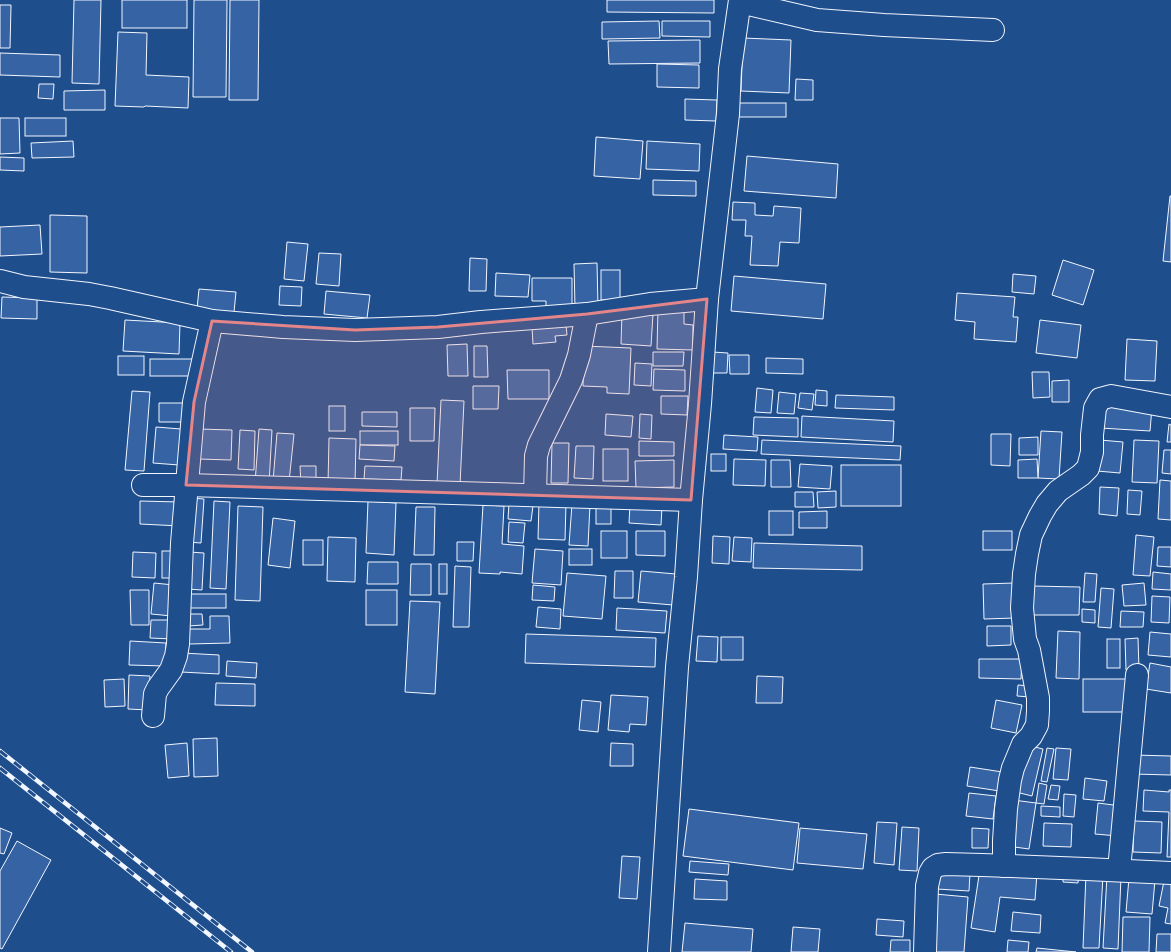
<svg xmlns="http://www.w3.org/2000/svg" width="1171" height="952" font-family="Raleway,sans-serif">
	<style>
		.building { fill: #3563a3; stroke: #f2f6ff }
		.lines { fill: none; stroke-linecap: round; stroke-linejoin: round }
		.minor-casing { stroke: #f2f6ff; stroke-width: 24 }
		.minor { stroke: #1f4e8c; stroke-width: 22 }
		.rail-casing { stroke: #f2f6ff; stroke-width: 4.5 }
		.rail { stroke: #1f4e8c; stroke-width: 3; stroke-dasharray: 9; stroke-linecap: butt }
		.marked { fill: #e38589; fill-opacity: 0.2; stroke: #e38589; stroke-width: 3; stroke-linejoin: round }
	</style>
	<rect width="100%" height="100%" fill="#1f4e8c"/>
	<!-- building -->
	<g class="building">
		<path d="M74,0H101L99,84L72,83Z"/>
		<rect x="122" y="0" width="65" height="28"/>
		<path d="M194,0H227L226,97H193Z"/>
		<path d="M230,0H259L258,100H229Z"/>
		<path d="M607,0H714V13L607,12Z"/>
		<path d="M0,5H11L10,48H0Z"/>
		<path d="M659,21L660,38L602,39V22Z"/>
		<path d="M662,21H710V37L662,36Z"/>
		<path d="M118,32L147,33L146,75L189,77L188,108L145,106L144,107L115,106Z"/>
		<path d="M743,38L791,40L789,93L741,91Z"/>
		<path d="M700,40V63L609,64L608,41Z"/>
		<path d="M0,53L60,55V77L0,75Z"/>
		<path d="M657,64L699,65V88L657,87Z"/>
		<path d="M796,79L813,80V100H795Z"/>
		<path d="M39,84H54L53,99L38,98Z"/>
		<path d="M105,90V110H64V91Z"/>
		<path d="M685,99L717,100L716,121L685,120Z"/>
		<rect x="738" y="103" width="48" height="14"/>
		<path d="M0,118H19L20,153L0,154Z"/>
		<rect x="25" y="118" width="41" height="18"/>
		<path d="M596,137L643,141L640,179L594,176Z"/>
		<path d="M73,141L74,157L32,158L31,143Z"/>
		<path d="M647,141L700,144L699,171L646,169Z"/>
		<path d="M747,156L838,164L836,198L744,191Z"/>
		<path d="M0,157L24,158V171L0,170Z"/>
		<path d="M653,180L696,181V196L653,195Z"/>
		<path d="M1170,196H1171V262L1163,261Z"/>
		<path d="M733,202L755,203V215L773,216L774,206L801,208L799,243L780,242L778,266L750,265L752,236H745L746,220H732Z"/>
		<path d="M50,215L87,216V273L50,272Z"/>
		<path d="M40,225L42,254L0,256V227Z"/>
		<path d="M287,242L308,244L304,281L284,279Z"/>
		<path d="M319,253L341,254L339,286L316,284Z"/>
		<path d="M470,258L487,259L486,291H469Z"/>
		<path d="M1063,260L1094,270L1083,305L1052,295Z"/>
		<path d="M597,263L598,307L575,308L574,264Z"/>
		<rect x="601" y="270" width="19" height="30"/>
		<path d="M496,273L530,275L528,297L495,296Z"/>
		<path d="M1013,274L1036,276L1034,294L1012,292Z"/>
		<path d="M734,276L826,284L823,319L731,311Z"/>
		<path d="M532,278H572V310H546V301H532Z"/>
		<path d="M280,286L302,287L301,306L279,305Z"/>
		<path d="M199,289L236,292L234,312L197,309Z"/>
		<path d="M326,291L370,295L367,318L324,314Z"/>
		<path d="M957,293L1015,297L1013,317H1018L1016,342L974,339L975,322L955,320Z"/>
		<path d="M2,297L37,298V319L1,318Z"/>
		<path d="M658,308H684V324L693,325V350L657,349Z"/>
		<path d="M622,312L653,314L651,346L621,344Z"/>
		<path d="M125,320L180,323L179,354L123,351Z"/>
		<path d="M1040,320L1081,325L1077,358L1036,353Z"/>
		<path d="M566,325L567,335L555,336L556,342L533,344L532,328Z"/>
		<path d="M1127,339L1157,341L1155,381L1125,380Z"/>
		<path d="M467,344L468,376H448L447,345Z"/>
		<path d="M474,346H487L488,377H474Z"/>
		<path d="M584,346L631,348L629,394L607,393V387L583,386Z"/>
		<path d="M653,352H684L683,366H653Z"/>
		<path d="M712,352L728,353L727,373H711Z"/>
		<path d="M729,355H749V374H730Z"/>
		<rect x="118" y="356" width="26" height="19"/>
		<path d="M766,358L803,359V374L766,373Z"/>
		<rect x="150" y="359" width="45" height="17"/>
		<path d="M635,363L652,364L651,386L634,385Z"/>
		<path d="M654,369L685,370V391L653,390Z"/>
		<path d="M507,370H549V399H508Z"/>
		<path d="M1032,372H1049L1050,397L1033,398Z"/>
		<path d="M1069,380V402H1052V381Z"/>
		<path d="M473,386H499L498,409H473Z"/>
		<path d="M757,388L773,390L771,413L755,412Z"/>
		<path d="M816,390L827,391V406L815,405Z"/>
		<path d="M132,391L150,392L144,471L125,470Z"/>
		<path d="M779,392L796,394L794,414L777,413Z"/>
		<path d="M800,393L814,394L812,410L798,408Z"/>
		<path d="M836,395L894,397V410L835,408Z"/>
		<path d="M661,396H688L687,415L661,414Z"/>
		<path d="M441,400L464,401L460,485L437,484Z"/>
		<path d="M159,403H187L186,422H159Z"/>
		<path d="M1101,404L1152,407L1150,431L1100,428Z"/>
		<rect x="329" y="406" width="16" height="25"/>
		<path d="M410,408H435L434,441H410Z"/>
		<path d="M362,412H397V427L362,426Z"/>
		<path d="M606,414L633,416L631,437L605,435Z"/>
		<path d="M640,414L652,415L651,439L639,438Z"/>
		<path d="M802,416L894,421L893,442L801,437Z"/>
		<path d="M754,417L798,418V437L753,435Z"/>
		<path d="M1169,424L1171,425V442H1167Z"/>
		<path d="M156,427L181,429L179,465L153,463Z"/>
		<path d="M199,429L232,430L231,460L198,459Z"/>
		<path d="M259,429L272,430L269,484L255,483Z"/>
		<path d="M240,430L255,431L254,470L238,469Z"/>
		<rect x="360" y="431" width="38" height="14"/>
		<path d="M1041,431L1062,432L1059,479L1038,478Z"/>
		<path d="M277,433L294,434L289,482L273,481Z"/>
		<path d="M991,434H1011L1010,466L991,465Z"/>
		<path d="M724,435L758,437L757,451L723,449Z"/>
		<path d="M1038,437V455H1019V438Z"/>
		<path d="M329,438L356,439L355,484H328Z"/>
		<path d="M762,440L901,446L900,460L761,454Z"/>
		<path d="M1100,440L1123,442L1120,473L1097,471Z"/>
		<path d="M1134,440L1159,441L1157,483L1132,482Z"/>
		<path d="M639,441L674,442V456H639Z"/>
		<path d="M552,443H569L568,483H551Z"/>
		<path d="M360,445L395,446L394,461L359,459Z"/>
		<path d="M576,446H594L593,479L574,478Z"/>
		<rect x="603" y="449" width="25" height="32"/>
		<path d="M1164,450H1171V474L1162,473Z"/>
		<rect x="711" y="454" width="15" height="17"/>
		<path d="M734,459L766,460L765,486L733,485Z"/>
		<path d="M1037,459L1038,478H1018V460Z"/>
		<path d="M674,460V487L636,488L635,461Z"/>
		<path d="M771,460H790L791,487H771Z"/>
		<path d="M800,464L832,466L830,489L798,487Z"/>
		<rect x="841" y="465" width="60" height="41"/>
		<path d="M300,466H316V484L301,485Z"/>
		<path d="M365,466L402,467L401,480L364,479Z"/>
		<path d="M1160,480L1171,481V520L1158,519Z"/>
		<path d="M1100,487L1119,488L1117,516L1099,514Z"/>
		<path d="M1128,490L1142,491L1140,515L1127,514Z"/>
		<path d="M836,491V507L818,508L817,492Z"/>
		<path d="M795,492H813L814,507H795Z"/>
		<path d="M190,498L204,499L201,543L187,542Z"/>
		<path d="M140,501L180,502V526L140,524Z"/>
		<path d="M214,501L230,502L226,589L210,588Z"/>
		<path d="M368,501L396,503L394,555L366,553Z"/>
		<path d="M509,503L533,506L531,521L508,519Z"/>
		<path d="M539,503L566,504L565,540L538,539Z"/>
		<path d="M572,504L590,505L588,546L569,545Z"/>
		<path d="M483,505L504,506L502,544L524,546L522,574L500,572V574L479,573Z"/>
		<path d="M630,505L662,507L661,525L629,523Z"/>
		<path d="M238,506L263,507L260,601L235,600Z"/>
		<rect x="596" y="506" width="15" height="18"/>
		<path d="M416,507H435L434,555H414Z"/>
		<rect x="769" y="511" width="24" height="24"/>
		<path d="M827,511V528H799V512Z"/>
		<path d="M273,518L295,521L290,568L268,565Z"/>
		<path d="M509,522L525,523L523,543L508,542Z"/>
		<rect x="601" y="531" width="26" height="27"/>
		<path d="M636,531H665V556L636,555Z"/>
		<rect x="983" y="531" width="29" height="19"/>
		<path d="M1136,535L1154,537L1150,576L1133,575Z"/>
		<path d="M713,536L730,537L729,564L712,563Z"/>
		<path d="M328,537L356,538L355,582L327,581Z"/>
		<path d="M734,537L752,538L751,562L732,561Z"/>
		<rect x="303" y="540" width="20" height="25"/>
		<path d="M457,542H474L473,561H457Z"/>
		<path d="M754,543L862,546V570L753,568Z"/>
		<path d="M1158,547H1171V567L1157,566Z"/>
		<path d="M535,549L563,551L561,585L532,583Z"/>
		<rect x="569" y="549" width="23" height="16"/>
		<rect x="162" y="551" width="14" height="27"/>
		<path d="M133,552L156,553L155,578L132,577Z"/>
		<path d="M189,552L204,553L202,590L187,589Z"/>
		<path d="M368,562H398V584H367Z"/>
		<path d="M411,564H431V595H410Z"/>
		<rect x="439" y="564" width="8" height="30"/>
		<path d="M455,566L471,567L469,627H453Z"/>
		<path d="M615,571H633V598H614Z"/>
		<path d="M641,571L676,574L673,605L638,602Z"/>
		<path d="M1153,572L1171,574V590L1152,589Z"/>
		<path d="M567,573L606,576L602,619L563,616Z"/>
		<path d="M1085,573L1097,574L1095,602H1083Z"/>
		<path d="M154,583L174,585L172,616L151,614Z"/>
		<path d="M1014,583L1015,618L984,619L983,584Z"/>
		<path d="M1144,583L1146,605L1124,606L1122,585Z"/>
		<path d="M533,585L555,587L554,601L532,600Z"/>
		<path d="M1032,586L1080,587L1079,615H1032Z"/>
		<path d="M1101,588L1114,589L1111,628L1098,627Z"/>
		<path d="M130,590H149V625H131Z"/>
		<rect x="366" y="590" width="31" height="35"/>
		<rect x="188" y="594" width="38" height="14"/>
		<path d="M1152,596L1170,597L1169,623L1151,622Z"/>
		<path d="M410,601L440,602L435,694L405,692Z"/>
		<path d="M538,607L561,609L560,629L536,627Z"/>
		<path d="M617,608L667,611L665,633L616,630Z"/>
		<path d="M1082,609L1095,610V623L1082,622Z"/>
		<path d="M1121,611L1144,612L1143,627H1120Z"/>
		<path d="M188,614H202L203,625L188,626Z"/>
		<path d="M210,616H229L230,643L189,644L188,629H210Z"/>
		<path d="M151,620H173V639L150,638Z"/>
		<path d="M987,626H1011V645L987,646Z"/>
		<path d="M1058,631L1080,632L1079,679L1056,678Z"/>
		<path d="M1150,632L1171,634V657L1148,655Z"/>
		<path d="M526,634L656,638L655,667L525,663Z"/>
		<path d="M698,636L718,637L717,662L696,661Z"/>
		<rect x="721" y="637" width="22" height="23"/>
		<path d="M1138,638L1139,670H1126L1125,639Z"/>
		<rect x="1107" y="639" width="13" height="29"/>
		<path d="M130,641L166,643L165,666L129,665Z"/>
		<path d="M182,653L219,655V674L181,672Z"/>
		<path d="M979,659H1022L1021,679L979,678Z"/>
		<path d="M227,661L257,663L256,678L226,676Z"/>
		<path d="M1150,663L1171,667V693L1146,689Z"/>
		<path d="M129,675L150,676L148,710L128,709Z"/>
		<path d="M757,676L783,677L782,703H756Z"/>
		<path d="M124,679L125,706L105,707L104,680Z"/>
		<rect x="1083" y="679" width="45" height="33"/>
		<path d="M216,683L255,684V706L215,705Z"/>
		<path d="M1018,685L1031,686L1030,697L1017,696Z"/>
		<path d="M611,695L648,697L646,725L630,724L629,732L608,730Z"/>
		<path d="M582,700L601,702L598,732L579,730Z"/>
		<path d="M996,700L1022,705L1016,733L991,728Z"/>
		<path d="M217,738L218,776L194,777L193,739Z"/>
		<path d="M187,743L189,776L168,778L165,745Z"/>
		<path d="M611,743L633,744V766H610Z"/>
		<path d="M1027,745L1043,749L1032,796L1016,792Z"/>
		<path d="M1047,748L1054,749L1047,782L1041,781Z"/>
		<path d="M1056,748L1071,749L1068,780L1053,779Z"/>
		<path d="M1133,755L1171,756V775L1133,774Z"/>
		<path d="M970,767L1009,773L1006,792L967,786Z"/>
		<path d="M1085,778L1107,781L1104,801L1083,799Z"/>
		<path d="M1039,783L1047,785L1044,804L1036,803Z"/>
		<path d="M1051,785L1060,786L1058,800L1048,799Z"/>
		<path d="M1144,790L1169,792V790H1171V857H1167L1169,812L1143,811Z"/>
		<path d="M969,793L996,796L993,819L966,816Z"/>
		<path d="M1064,794L1076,795L1074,817L1063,816Z"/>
		<path d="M1013,800L1036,803L1029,849L1007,846Z"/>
		<path d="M1098,803L1121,806L1118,836L1095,834Z"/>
		<path d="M1041,806L1060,807V817L1041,816Z"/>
		<path d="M689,809L799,823L793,870L683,856Z"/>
		<path d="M1134,821L1162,822L1161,853L1133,852Z"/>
		<path d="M877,822L897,823L894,865L874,863Z"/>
		<path d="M1044,823L1072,824L1071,847L1043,846Z"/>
		<path d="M902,827L919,828L917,871L899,870Z"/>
		<path d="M0,828L12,833L4,854L0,853Z"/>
		<path d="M800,828L867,834L863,869L797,863Z"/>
		<path d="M972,828L989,829L988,848H972Z"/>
		<path d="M17,841L51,860L2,949L0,948V871Z"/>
		<path d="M622,856L640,857L637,899L619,898Z"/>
		<path d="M690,861L729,864L728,875L689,872Z"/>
		<path d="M980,869L1037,873L1035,900L1000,897L995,932L971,928Z"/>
		<path d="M1063,870L1079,871L1078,883L1063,882Z"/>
		<path d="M938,871L970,873L969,891L937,889Z"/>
		<path d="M1086,874L1103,875L1099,948H1083Z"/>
		<path d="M1107,875L1121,876L1118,949L1103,948Z"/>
		<path d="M1129,878L1155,880L1152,914L1126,912Z"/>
		<path d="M695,879L727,881V900L694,899Z"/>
		<path d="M1164,881L1171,882V924L1165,923L1168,908L1159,906Z"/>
		<path d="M935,894L968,897L964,952H931Z"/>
		<path d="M1013,912L1041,915L1040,933L1011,931Z"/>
		<path d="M1123,917H1150L1149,952H1122Z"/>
		<path d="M877,919L904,921L903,937L876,935Z"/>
		<path d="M685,923L753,929L751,952H682Z"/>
		<path d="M793,927L820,929L818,952H791Z"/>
		<path d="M1157,934H1171V952H1156Z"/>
		<path d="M891,940H910V952H890Z"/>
		<path d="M1008,940L1029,942L1028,952H1007Z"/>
		<path d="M1037,948L1076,952H1036Z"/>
	</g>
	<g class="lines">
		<!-- minor casing -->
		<g class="minor-casing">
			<g id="minor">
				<path d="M740,2L817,20L884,25L993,30"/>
				<path d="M0,281L24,287L89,294L110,298L212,321L283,327L355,330L438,327L481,322L587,314L650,304L707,299"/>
				<path d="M143,485H186L691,500"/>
				<path d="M535,495L536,456L539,445L571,380L579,355L587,314"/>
				<path d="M153,716L155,694L158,688L171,670L176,656L178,644L182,543L194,402L212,321"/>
				<path d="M1004,866V841L1006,809L1010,780L1013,768L1023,744L1031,736L1037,725L1038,711V698L1029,650L1025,639L1022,608L1024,574L1027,554L1031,535L1040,516L1047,504L1058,491L1081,475L1088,468L1092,452V435L1095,408L1100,399L1111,396L1171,407"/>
				<path d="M1119,870L1137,675"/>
				<path d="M659,952L677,667L686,577L691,500L700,404L707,299L728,114L730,69L740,0"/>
				<path d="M925,952L927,886L930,873L933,868L938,865L946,864C1021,866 1096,869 1171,873"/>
			</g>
		</g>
		<!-- minor -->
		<use href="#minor" class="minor"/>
		<!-- rail casing -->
		<g class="rail-casing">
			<g id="rail">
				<path d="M0,751L252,952"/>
				<path d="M0,768L231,952"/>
			</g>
		</g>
		<!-- rail -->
		<use href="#rail" class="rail"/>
	</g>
	<!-- marked area -->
	<path class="marked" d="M707,299L691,500L186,485L194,402L212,321L355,330L438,327L587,314Z"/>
</svg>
